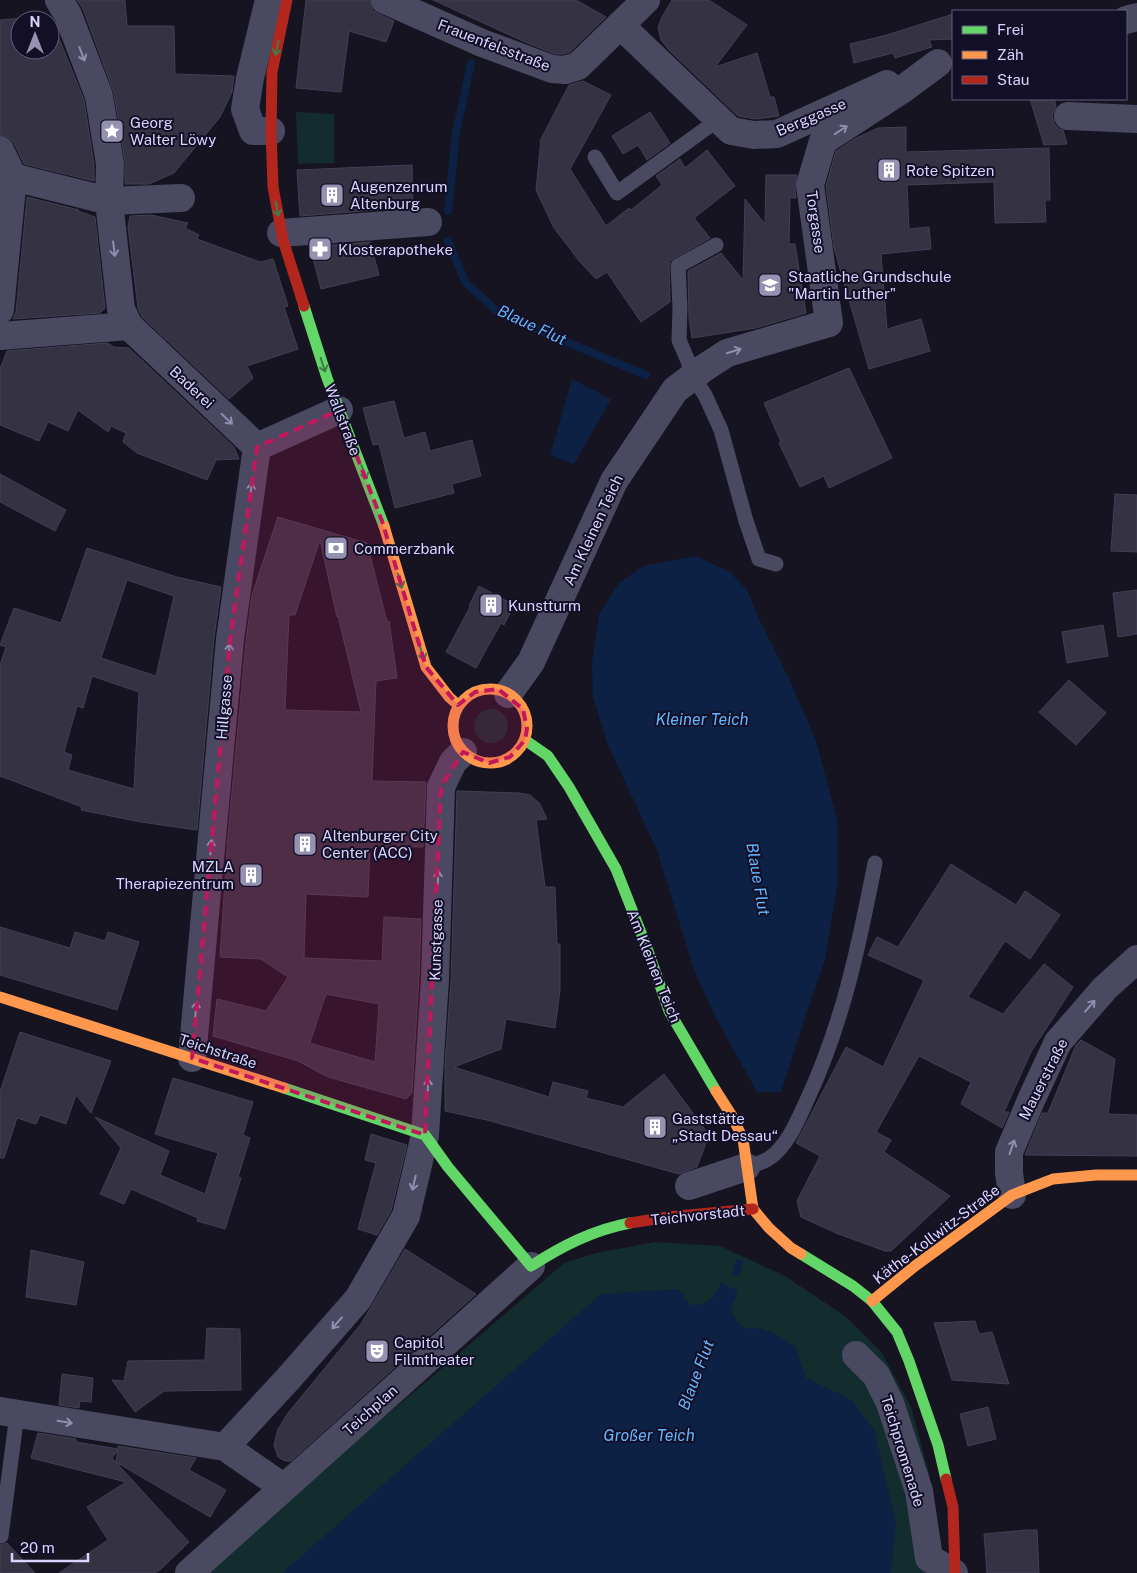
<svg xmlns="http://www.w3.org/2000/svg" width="1137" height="1573" font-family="'Public Sans',sans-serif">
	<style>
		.green { fill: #132c2d }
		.water { fill: #0d2144 }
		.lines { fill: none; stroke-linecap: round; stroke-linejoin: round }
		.stream { stroke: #0d2144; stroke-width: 8 }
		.building { fill: #343243; stroke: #433f54; fill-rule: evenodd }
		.lane { stroke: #4a4962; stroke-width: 15 }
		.street { stroke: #4a4962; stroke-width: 28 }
		.fast { stroke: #63d668; stroke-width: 11 }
		.slow { stroke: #ff974d; stroke-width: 11 }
		.jam { stroke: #b3261e; stroke-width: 11 }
		.oneway { stroke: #3f7c4a }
		.oneway2 { stroke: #928eb0 }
		.marked { fill: #c2185b; fill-opacity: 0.2; stroke: #c2185b; stroke-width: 4; stroke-dasharray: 10 6; stroke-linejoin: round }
		.labels { text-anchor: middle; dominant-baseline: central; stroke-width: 4; stroke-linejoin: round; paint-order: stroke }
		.street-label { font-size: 15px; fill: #d9d4ff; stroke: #130f26 }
		.poi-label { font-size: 15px; fill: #d9d4ff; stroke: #130f26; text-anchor: start }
		.water-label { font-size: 16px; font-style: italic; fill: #62b6ff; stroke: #130f26 }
	</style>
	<rect width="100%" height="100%" fill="#161421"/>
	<!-- green -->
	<g class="green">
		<path d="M296,112L334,114V163L298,164Z"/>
		<circle cx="491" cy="726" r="17"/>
		<path d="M655,1242L720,1246L785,1276L845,1316L882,1353L911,1407L929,1473L941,1573H203L293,1494L434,1375L564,1263L596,1253Z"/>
	</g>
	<!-- water -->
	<g class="water">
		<path d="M572,379L611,399L574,464L550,455Z"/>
		<path d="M696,556L730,572L747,590L761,623L791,683L816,741L837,819V886L825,960L809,1005L781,1092H757L716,1018L694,970L657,850L607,743L593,697L592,662L599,614L619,583L643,566Z"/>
		<path d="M721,1283L738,1291L731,1310C733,1316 739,1326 746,1328C750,1329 754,1328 758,1328C771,1330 784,1340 795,1346L806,1378L852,1400L874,1430L896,1522L891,1573H282L601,1294L678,1289L691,1305C710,1305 712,1299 721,1283Z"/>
	</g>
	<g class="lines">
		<!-- stream -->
		<g class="stream">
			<path d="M448,211L456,133L471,63"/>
			<path d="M448,241L466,283L497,311L547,334L646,375"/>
			<path d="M736,1272L739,1263"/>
		</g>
	</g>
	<!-- building -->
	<g class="building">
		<path d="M77,0H125L127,26H174L175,74L234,76L232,92L220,117L174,173L149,184H125V162L114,93L83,9Z"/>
		<path d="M306,0H370L373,10L379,14L394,21L386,42L349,31L341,92L296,88Z"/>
		<path d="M433,0H576L606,17L570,52L563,54H555L525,42Z"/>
		<path d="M672,0H709L747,25L715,67L757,53L770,97H774L779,116L755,119L738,116L669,50L661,40L658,28L661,19Z"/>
		<path d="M953,14V39L929,40L932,47L895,58L893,53L854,63L850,44L887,35Z"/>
		<path d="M50,16L84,100L94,165V181L24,164L14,143L8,137L0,135V20ZM20,20H50V50H20Z"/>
		<path d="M583,81L611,95L570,169L606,226L629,208L631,210L662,185L656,176L680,159L685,168L707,150L735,186L694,218L710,238L670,261L669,266L670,302L641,322L607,272L596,279L580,262L554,228L536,190L541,139L569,85Z"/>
		<path d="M1030,99H1054L1056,106L1052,115L1054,123L1059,129L1063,130L1067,144L1044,145Z"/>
		<path d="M650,112L670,143L647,160L638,145L623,154L612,136Z"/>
		<path d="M906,127V152L1049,148L1050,200H1045L1046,222L995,223L994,182L907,185L909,229L929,227L931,249L881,254L887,329L921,319L930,351L869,369L834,248L826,186L836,151L856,138L878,128Z"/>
		<path d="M412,165L413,207L300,216L297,170Z"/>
		<path d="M766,175H797L795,187L796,198H790L789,244H795L806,313L756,328L692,338L689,318L688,271L721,253L743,280L745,199L765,224Z"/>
		<path d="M27,197L79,210L78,211L95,217L105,308L100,313L13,319L16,312Z"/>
		<path d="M151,215L188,223L185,228L199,235L197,239L260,262L273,259L288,306L284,307L298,349L247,366L253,378L229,399L142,317L138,308L128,227L130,216Z"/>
		<path d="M370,242L379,275L321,289L310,247Z"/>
		<path d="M107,343L114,347L129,348L234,447L239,459L216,460L207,480L137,453L123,442L126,433L111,426L108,432L78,410L68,431L48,422L39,441L0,425V369L7,351Z"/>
		<path d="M849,368L892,458L829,488L824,476L800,487L779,443L781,442L764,403Z"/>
		<path d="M394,401L404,438L425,432L430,451L472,440L481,476L452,484L454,493L395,508L379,444L373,445L363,408Z"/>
		<path d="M0,474L66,510L55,531L0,502Z"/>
		<path d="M1115,494L1137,495V552L1111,551Z"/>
		<path d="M278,517L367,543L387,622L389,621L397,678L376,681L372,781L426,782L423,847H370L368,897L306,894L304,958L382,961L384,917L421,919L419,978L412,1093L406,1099L328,1077L298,1061L213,1036L217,999L266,1011L288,977L261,959L220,957L228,835L246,641L252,595ZM320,540L337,617L338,616L361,712L285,710L289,615H295ZM326,994L379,1004L375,1062L310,1043Z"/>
		<path d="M87,548L177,577L221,587L214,638L197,830L141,822L81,810L82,807L0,776V665L6,647L0,645L14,608L61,623ZM127,580L174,596L156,676L101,658ZM92,676L139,692L134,789L68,770L72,755L64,752L77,706L83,708Z"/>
		<path d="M479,586L514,605L504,625L501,623L476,668L446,652L470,607L469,606Z"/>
		<path d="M1137,590V634L1118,637L1113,593Z"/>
		<path d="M1103,625L1108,656L1067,663L1062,632Z"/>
		<path d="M1069,680L1106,713L1076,745L1039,712Z"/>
		<path d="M457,791L519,793L530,795L540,804L547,819L536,820L545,887H555L557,944H560V990L555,1028L506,1019L501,1049L454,1067L549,1097L553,1082L588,1091L586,1098L623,1107L664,1074L709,1135L697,1167L679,1174L487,1120L445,1111V1064L451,980Z"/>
		<path d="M951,864L1016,905L1025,891L1060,915L1030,959L1005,941L968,997L1003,1014L1044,964L1073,987L1031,1052L1004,1112H1009L1002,1128L961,1104L971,1082L919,1056L876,1132L891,1140L884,1152L950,1196L891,1251H885L836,1233L801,1217L797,1201L820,1156L796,1143L846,1047L883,1067L924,980L868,955L877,937L898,947Z"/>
		<path d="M0,927L70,948L75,932L105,941L108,932L139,942L117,1010L0,975Z"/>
		<path d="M20,1032L111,1061L91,1113L76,1095L66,1124L40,1115L36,1124L17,1118L4,1158H0V1092Z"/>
		<path d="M1081,1040L1115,1059L1108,1114L1137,1115V1156L1025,1155L1042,1113H1048L1076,1045Z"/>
		<path d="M173,1078L253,1102L243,1135L250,1138L238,1177L241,1178L225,1229L197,1221L198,1218L131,1189L124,1204L100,1194L121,1148L95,1117L169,1151L160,1175L205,1194L218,1153L155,1134Z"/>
		<path d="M371,1134L407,1145L391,1211L377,1235L358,1229L376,1163L365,1160Z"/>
		<path d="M405,1249L476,1294L291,1461H285L278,1457L274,1445L278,1429L288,1413L361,1324Z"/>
		<path d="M31,1250L84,1262L76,1305L26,1297Z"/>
		<path d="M975,1321L979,1334L992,1332L1009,1384L952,1380L934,1323Z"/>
		<path d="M207,1328L240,1329L241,1390L164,1391L135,1412L112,1380L124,1381L128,1361L205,1360Z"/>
		<path d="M62,1374L93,1378L91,1402L80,1401L79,1408L59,1405Z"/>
		<path d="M988,1407L996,1439L968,1446L960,1414Z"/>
		<path d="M38,1433L76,1439V1442L118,1449V1446L196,1458L189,1470L226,1490L210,1517L116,1462L118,1450L112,1458L189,1542L161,1569L155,1573H59L108,1540L87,1507L126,1482L31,1458Z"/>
		<path d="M1027,1530H1037L1039,1573H987L984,1534Z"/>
		<path d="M7,1543L35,1573H0V1545Z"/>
	</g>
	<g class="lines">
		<!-- lane -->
		<g class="lane">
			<path d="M595,157L617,193L719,119"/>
			<path d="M716,245L678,266L680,307L679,340L688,361L693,377L705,395L721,430L746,521L759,559L776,564"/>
			<path d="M746,1167C752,1165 762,1163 768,1159C787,1147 798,1120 807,1100C843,1023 859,945 875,863"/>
			<path d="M1,1536L17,1414"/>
		</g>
		<!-- street -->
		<g class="street">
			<path d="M59,0L68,15L99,96L110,164L109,201L121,309L129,326L257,447"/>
			<path d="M269,0L250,78L245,109L253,131H271"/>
			<path d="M385,0L482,43L552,69L565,70L578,66L646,0"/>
			<path d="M1126,20L1137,17"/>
			<path d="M620,25L731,131L754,135L777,134L887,84"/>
			<path d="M1068,116L1137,119"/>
			<path d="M0,150L13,177L0,310"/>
			<path d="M13,177L109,201L181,198"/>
			<path d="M281,233L428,222"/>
			<path d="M0,336L129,326"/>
			<path d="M257,447L339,410"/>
			<path d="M508,694L531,662L614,481L675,390L704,368L727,353L829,323L810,185L823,141L903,89L938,63"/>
			<path d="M192,1058L230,639L257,447"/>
			<path d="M689,1186L746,1167"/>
			<path d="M1012,1195L1009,1173V1152L1032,1098L1058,1042L1105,988L1137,959"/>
			<path d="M856,1355L876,1375L890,1403L919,1491L929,1558L954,1573"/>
			<path d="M0,1411L225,1447L283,1487"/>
			<path d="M225,1447L288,1379L358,1299L406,1216L425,1135L435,979L441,787L453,762L463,752"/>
			<path d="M189,1573L531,1266"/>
		</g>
		<!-- fast -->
		<g class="fast">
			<path d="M304,306L327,378L384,526"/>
			<path d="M525,740L548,756L569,787L616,869L647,948L669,1011L716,1091"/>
			<path d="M284,1088L425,1135L448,1167L531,1266C562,1246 593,1230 630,1223"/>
			<path d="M801,1254L853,1286L872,1301L897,1332L909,1361L938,1445L946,1479"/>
		</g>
		<!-- slow -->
		<g class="slow">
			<path d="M384,526L426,667L449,697L458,705"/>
			<circle cx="490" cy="726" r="37"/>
			<path d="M0,997L284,1088"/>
			<path d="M716,1091L732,1116L743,1139L753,1209L769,1228L791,1248L801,1254"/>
			<path d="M872,1301L915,1266L1012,1195L1053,1179L1096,1175H1137"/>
		</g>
		<!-- jam -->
		<g class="jam">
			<path d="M287,0L272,72L271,131L273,187L283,240L304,306"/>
			<path d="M630,1223L668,1217L753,1209"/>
			<path d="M946,1479L953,1507L955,1573"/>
		</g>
	</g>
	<!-- one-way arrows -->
	<defs><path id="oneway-shaft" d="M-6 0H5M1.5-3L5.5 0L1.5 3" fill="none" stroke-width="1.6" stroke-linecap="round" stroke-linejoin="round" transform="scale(1.25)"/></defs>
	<g class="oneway">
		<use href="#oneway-shaft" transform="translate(277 48) rotate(101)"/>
		<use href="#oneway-shaft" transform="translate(277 209) rotate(80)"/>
		<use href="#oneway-shaft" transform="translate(323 365) rotate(72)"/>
		<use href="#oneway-shaft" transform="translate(364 472) rotate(69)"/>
		<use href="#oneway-shaft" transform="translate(400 581) rotate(74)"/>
		<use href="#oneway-shaft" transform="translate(422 653) rotate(73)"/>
	</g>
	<g class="oneway2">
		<use href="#oneway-shaft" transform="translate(82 54) rotate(69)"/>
		<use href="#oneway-shaft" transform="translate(841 130) rotate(-34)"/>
		<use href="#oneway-shaft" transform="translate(114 249) rotate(83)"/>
		<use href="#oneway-shaft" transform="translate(734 351) rotate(-18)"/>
		<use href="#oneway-shaft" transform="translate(227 419) rotate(43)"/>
		<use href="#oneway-shaft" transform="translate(251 490) rotate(-82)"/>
		<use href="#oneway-shaft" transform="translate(229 651) rotate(-85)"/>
		<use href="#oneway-shaft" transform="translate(211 847) rotate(-85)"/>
		<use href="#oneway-shaft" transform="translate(438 878) rotate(-88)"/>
		<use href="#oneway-shaft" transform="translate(1090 1006) rotate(-49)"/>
		<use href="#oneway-shaft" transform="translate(196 1009) rotate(-85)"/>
		<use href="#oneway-shaft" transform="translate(428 1086) rotate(-87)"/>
		<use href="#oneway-shaft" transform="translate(1012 1147) rotate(-71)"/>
		<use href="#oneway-shaft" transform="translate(414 1183) rotate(103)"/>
		<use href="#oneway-shaft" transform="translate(337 1323) rotate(131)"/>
		<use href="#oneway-shaft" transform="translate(65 1422) rotate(9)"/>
	</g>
	<!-- marked area -->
	<path class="marked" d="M339,410L382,521L426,667L458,705L475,692L498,689L523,709L527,729L525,740L510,757L489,763L463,752L441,787L425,1135L192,1058L230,639L257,447Z"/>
	<!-- icons -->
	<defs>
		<g id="sight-square" transform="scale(1.25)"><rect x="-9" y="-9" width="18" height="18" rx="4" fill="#9591b1" stroke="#130f26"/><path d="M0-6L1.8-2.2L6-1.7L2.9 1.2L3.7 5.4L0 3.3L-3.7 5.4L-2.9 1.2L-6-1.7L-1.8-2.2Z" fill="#fff"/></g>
		<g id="building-square" transform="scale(1.25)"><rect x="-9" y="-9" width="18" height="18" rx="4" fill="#9591b1" stroke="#130f26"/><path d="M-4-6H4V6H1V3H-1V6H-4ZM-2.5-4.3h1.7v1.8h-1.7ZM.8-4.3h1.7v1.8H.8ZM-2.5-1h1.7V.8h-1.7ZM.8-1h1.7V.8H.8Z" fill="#fff"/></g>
		<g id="pharmacy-square" transform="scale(1.25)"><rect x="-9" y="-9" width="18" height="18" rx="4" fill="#9591b1" stroke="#130f26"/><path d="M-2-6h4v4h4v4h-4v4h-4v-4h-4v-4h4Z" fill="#fff"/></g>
		<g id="school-square" transform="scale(1.25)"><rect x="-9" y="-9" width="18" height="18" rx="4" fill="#9591b1" stroke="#130f26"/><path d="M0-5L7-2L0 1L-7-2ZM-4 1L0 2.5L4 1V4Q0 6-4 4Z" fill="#fff"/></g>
		<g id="bank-square" transform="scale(1.25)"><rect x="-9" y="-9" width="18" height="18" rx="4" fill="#9591b1" stroke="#130f26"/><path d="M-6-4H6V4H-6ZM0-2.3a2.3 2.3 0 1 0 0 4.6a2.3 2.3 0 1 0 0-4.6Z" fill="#fff"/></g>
		<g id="theatre-square" transform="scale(1.25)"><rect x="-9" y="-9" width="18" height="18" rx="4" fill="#9591b1" stroke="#130f26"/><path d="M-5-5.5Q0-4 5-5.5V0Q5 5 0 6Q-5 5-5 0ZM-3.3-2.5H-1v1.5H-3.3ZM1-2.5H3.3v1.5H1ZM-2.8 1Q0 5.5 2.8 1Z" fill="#fff"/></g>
	</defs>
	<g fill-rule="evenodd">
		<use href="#sight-square" x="112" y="131"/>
		<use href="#building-square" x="889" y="170"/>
		<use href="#building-square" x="332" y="195"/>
		<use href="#pharmacy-square" x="320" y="249"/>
		<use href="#school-square" x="770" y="285"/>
		<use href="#bank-square" x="336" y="548"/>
		<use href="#building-square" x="491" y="605"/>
		<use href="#building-square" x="305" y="844"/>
		<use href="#building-square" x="251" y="875"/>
		<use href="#building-square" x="655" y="1127"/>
		<use href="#theatre-square" x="377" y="1351"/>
	</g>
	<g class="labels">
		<!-- street labels -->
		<g class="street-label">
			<text transform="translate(494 45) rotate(21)">Frauenfelsstraße</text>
			<text transform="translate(811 117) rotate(-23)">Berggasse</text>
			<text transform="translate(816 222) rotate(82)">Torgasse</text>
			<text transform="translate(192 387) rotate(43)">Baderei</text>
			<text transform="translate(343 420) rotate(69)">Wallstraße</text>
			<text transform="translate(593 530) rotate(-65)">Am Kleinen Teich</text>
			<text transform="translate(224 707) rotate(-85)">Hillgasse</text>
			<text transform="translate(436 940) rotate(-88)">Kunstgasse</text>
			<text transform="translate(654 966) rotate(68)">Am Kleinen Teich</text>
			<text transform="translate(218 1051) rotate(18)">Teichstraße</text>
			<text transform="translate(1043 1079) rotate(-63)">Mauerstraße</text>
			<text transform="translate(698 1215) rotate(-6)">Teichvorstadt</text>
			<text transform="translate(936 1234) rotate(-37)">Käthe-Kollwitz-Straße</text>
			<text transform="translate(370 1410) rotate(-42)">Teichplan</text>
			<text transform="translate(903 1451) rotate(73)">Teichpromenade</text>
		</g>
		<!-- poi labels -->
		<g class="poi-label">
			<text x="130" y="122">Georg<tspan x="130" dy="17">Walter Löwy</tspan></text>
			<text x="906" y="170">Rote Spitzen</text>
			<text x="350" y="186">Augenzenrum<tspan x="350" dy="17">Altenburg</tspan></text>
			<text x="338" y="249">Klosterapotheke</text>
			<text x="788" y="276">Staatliche Grundschule<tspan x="788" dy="17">"Martin Luther"</tspan></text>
			<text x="354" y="548">Commerzbank</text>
			<text x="508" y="605">Kunstturm</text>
			<text x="322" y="835">Altenburger City<tspan x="322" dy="17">Center (ACC)</tspan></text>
			<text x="234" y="866" text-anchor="end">MZLA<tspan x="234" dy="17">Therapiezentrum</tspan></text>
			<text x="672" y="1118">Gaststätte<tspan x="672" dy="17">„Stadt Dessau“</tspan></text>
			<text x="394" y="1342">Capitol<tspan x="394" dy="17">Filmtheater</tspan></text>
		</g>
		<!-- water labels -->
		<g class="water-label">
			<text transform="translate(532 325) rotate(25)">Blaue Flut</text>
			<text x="702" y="719">Kleiner Teich</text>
			<text transform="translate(758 879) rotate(80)">Blaue Flut</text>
			<text transform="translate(696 1375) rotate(-69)">Blaue Flut</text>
			<text x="649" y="1435">Großer Teich</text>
		</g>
	</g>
	<!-- legend -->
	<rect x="952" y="10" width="175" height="90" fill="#130f26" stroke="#625e7d"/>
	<rect x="962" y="26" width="25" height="8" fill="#63d668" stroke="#625e7d"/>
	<text x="997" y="35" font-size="15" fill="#d9d4ff">Frei</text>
	<rect x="962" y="51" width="25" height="8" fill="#ff974d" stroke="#625e7d"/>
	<text x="997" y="60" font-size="15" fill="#d9d4ff">Zäh</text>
	<rect x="962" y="76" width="25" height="8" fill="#b3261e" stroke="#625e7d"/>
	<text x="997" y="85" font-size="15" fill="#d9d4ff">Stau</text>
	<!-- north arrow -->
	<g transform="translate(35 35)"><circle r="24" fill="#130f26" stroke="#625e7d"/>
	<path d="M0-4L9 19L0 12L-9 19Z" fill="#9591b1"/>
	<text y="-8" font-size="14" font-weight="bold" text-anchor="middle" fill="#d9d4ff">N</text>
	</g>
	<!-- scale -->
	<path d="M12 1553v8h76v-8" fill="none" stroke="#d9d4ff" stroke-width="2.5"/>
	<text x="20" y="1553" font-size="15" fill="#d9d4ff" stroke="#130f26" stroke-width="4" paint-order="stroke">20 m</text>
</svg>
